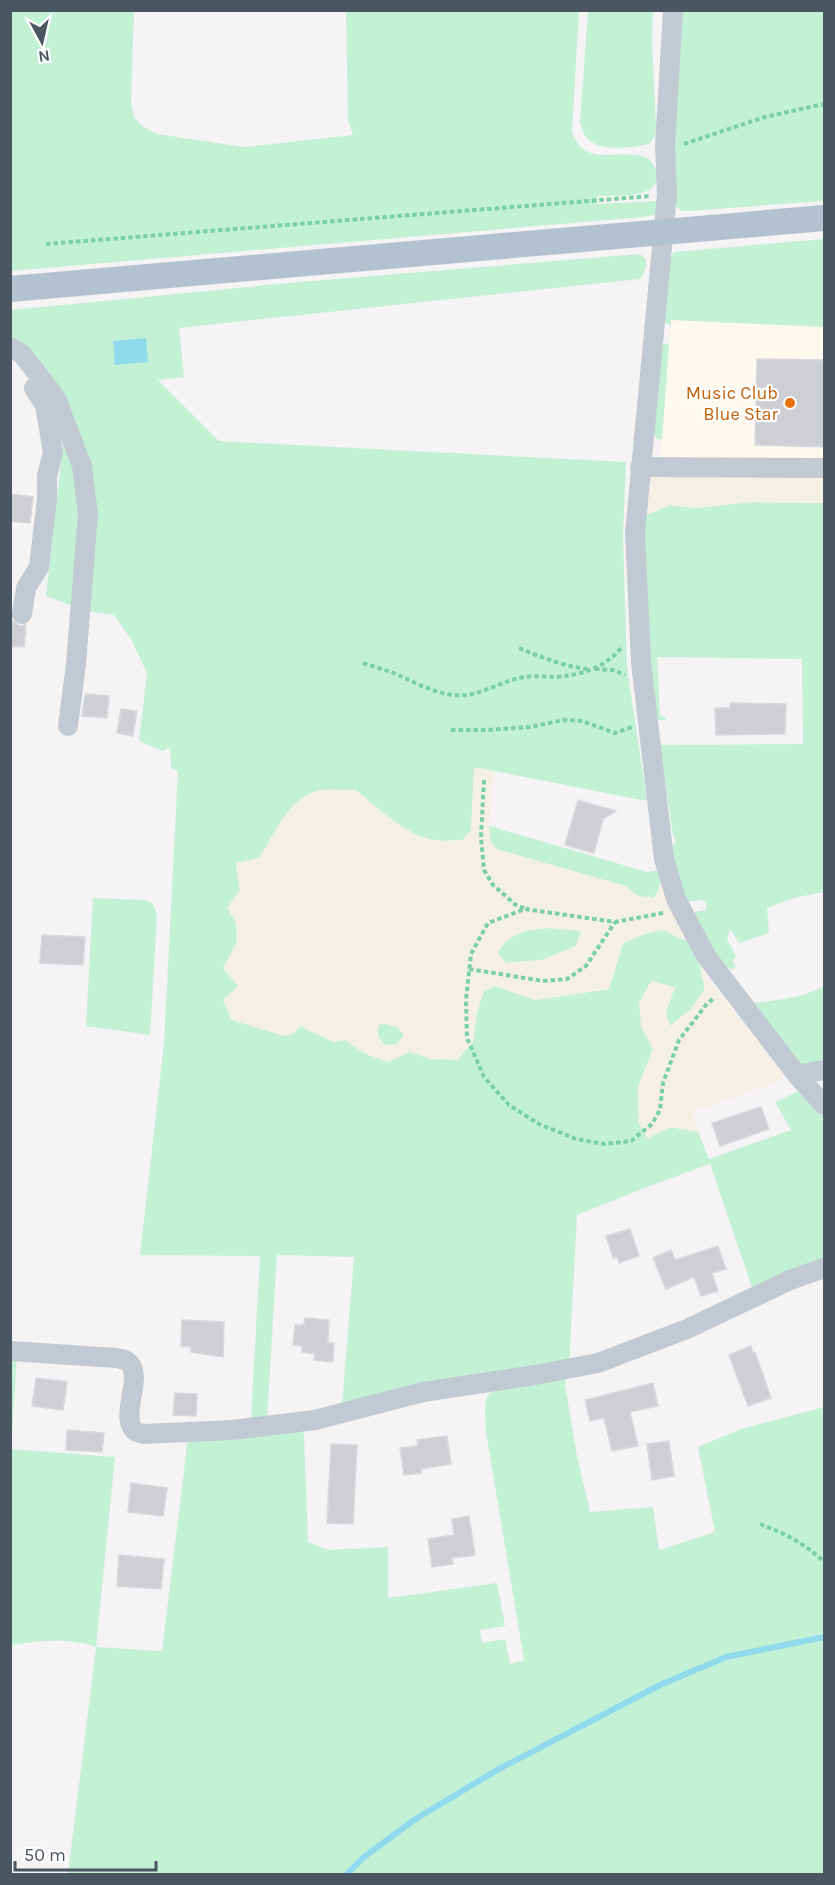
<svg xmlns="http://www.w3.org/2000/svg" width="835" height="1885" font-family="Karla,sans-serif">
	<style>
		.commercial { fill: #fdf9ef }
		.green { fill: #c3f1d5 }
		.sand { fill: #f5f0e5; fill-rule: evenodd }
		.water { fill: #90daee }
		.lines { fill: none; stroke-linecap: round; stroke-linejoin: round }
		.stream { stroke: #90daee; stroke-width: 6 }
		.building { fill: #cdcfd5; stroke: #d7d9de; stroke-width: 1.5 }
		.path { stroke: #7ad0a6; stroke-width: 4; stroke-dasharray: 4.5 3; stroke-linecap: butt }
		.minor { stroke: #c1cad2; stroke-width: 20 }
		.major { stroke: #b3c2d1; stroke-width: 26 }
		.food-dot { fill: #e8710a; stroke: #fff; stroke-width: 2 }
		.labels { text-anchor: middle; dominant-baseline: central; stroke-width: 4.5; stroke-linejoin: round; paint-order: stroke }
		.food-label { font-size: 18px; fill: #c56008; stroke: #fff; text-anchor: end }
	</style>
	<rect width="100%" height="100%" fill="#f5f3f3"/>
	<!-- commercial -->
	<path class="commercial" d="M671,320L824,327V462L660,459Z"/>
	<!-- green -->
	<g class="green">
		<path d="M11,11H134L131,103L134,117L143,127L157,134L244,147L353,135L348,120L346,11H579L572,131C584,170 619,147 645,157C651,160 655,165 656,172C663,200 615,195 597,196L598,204L656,201L659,202L657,214L644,217L11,271Z"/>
		<path d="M588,11H653L652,41L656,127L655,136L649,144C632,148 601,152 588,139C583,135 582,128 580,122Z"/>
		<path d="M676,11H824V201L689,211H682L676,207L670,180Z"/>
		<path d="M824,239V327L671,320V325L664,322L665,266L674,252Z"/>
		<path d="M640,254L646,259C647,267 645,272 640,279L179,328L184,377L158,380L219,441L626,462L623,534L627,668L647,801L479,768L474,769L471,831L463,840C448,841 431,842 417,835C394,825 375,806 356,790L271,841L259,858L236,863L240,890L235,919L238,941L224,968L309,1031L345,1040L366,1054L410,1052L431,1059L473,1042L477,1012L484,991L495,986L535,1000L609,989L623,943L644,934L663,930L691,943L700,967L705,989L690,1010L669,1027L666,1012L675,987L641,1026L653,1049L638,1087L639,1123L648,1138L670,1127L698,1132L709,1159L791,1130L775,1102L799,1091L809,1098L824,1115V1262L753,1290L710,1164L655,1184L577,1215L569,1365L342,1405L354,1257L277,1255L267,1417L251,1419L260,1256L140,1255L164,1044L178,771L171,768L170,747L163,751L139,741L147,673L131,639L114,615L86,611L84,456L11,340L10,310L299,282Z"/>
		<path d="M669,343L662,440L657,439L653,433L660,345Z"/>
		<path d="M64,436L77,485L80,525L73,606L46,596Z"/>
		<path d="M752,502L824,503V892L793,898L767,908L769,933L739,943L730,929L727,939L736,956L732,961L736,966L733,969C717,967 700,926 693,912L706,910V903L701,900L686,902L670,846L676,843L672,829L660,745L803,744L802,659L657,657L660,715L666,718V720H657L654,717L641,521L646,515L670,505L694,508Z"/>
		<path d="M489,826L647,872L659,870C662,880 661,890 653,898L638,896L625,886L496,849L490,840Z"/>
		<path d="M93,898L146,900L154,905L157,916L150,1035L86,1026Z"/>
		<path d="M553,928L581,931L576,946L542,960L506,963L498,953C509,931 530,929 553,928Z"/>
		<path d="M824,986V1065H806L799,1064L753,1003C776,1000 804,998 824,986Z"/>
		<path d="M381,1023L397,1027L404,1035L398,1044L385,1045L378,1037L377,1027Z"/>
		<path d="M10,1355H17L11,1449L115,1457L96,1647L162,1651L188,1437L301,1428L304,1435L308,1542L328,1550L388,1547V1598L497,1583L505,1626L480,1630L482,1643L505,1639L510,1664L524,1660L486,1432L485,1409L487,1396L496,1387L566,1378L565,1384L577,1456L590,1512L653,1507L659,1550L715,1532L698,1447L741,1429L824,1407V1874H68L96,1647C69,1637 38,1641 11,1645Z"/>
	</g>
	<!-- sand -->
	<g class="sand">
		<path d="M647,475L824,476V503L752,502L694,508L670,505L646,515Z"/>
		<path d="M479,768L494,771L489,826L490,840L496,849L625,886L638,896L654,898L658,893L661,880L691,943L663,930L644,934L623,943L609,989L535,1000L495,986L484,991L477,1012L473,1042L457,1060L431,1059L410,1052L388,1062L366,1054L345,1040L333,1042L301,1026L293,1034L283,1036L232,1020L223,1000L238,986L223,968C237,943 246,934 227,908L240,890L236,863L259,858C275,834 285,804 313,792C322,788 345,791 356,790C375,806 394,824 417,835C430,842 448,841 463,840L471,830L474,769ZM553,928L581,931L576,946L542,960L506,963L498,953C509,931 530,929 553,928ZM381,1023L397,1027L404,1035L397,1044L385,1045L378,1037V1027Z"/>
		<path d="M700,967L727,1003L785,1075L777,1082L693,1111L698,1132L670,1127L647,1138L639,1123L638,1087L653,1049L641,1026L639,1003L651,981L675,987L666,1012L670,1026L690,1010L705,989Z"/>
	</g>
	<!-- water -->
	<path class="water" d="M146,338L148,362L115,365L113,341Z"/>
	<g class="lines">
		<!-- stream -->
		<path class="stream" d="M347,1874L364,1857L414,1820L497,1770L660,1685L726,1657L824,1637"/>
	</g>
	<!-- building -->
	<g class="building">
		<path d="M757,359L825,360V447L755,445Z"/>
		<path d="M10,494L33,497L30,523L10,521Z"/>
		<path d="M10,619L20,626L26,625L24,647L10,646Z"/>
		<path d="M85,694L109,696L107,718L82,716Z"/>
		<path d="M730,703L786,704L785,734L716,735L715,708H730Z"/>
		<path d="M121,709L137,711L133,736L117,733Z"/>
		<path d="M578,800L616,811L603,819L594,853L565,845Z"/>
		<path d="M42,935L85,937L83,965L40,963Z"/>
		<path d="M761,1107L769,1129L720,1146L712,1123Z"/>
		<path d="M630,1229L639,1256L619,1263L617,1257L613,1258L606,1236Z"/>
		<path d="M718,1246L726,1269L712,1273L718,1291L701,1296L694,1277L666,1289L653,1258L671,1250L675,1260Z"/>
		<path d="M305,1318L329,1320L328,1343H334L333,1362L314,1360L315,1354L302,1352V1346L293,1345L295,1325H304Z"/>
		<path d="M182,1320L224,1322L223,1357L191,1352V1347L181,1346Z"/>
		<path d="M751,1346L753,1353L755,1352L771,1398L748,1406L729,1355Z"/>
		<path d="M36,1378L67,1382L63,1410L32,1406Z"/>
		<path d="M653,1383L658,1406L630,1412L638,1446L612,1451L604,1418L590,1421L585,1400Z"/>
		<path d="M175,1393L197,1394L196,1416L173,1415Z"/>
		<path d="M67,1430L104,1433L102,1452L66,1450Z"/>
		<path d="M447,1436L451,1464L421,1469L422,1473L404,1475L400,1448L418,1446L417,1440Z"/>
		<path d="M669,1441L674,1476L652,1480L647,1444Z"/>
		<path d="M331,1444L357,1445L353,1524L327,1523Z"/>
		<path d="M131,1483L167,1488L163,1516L128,1512Z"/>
		<path d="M469,1516L475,1555L452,1558L453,1564L432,1567L428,1539L454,1535L452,1519Z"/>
		<path d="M119,1555L164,1559L161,1589L117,1586Z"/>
	</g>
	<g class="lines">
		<!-- path -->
		<g class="path">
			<path d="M684,144L765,117L824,104"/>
			<path d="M46,244L651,196"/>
			<path d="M519,648C541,657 563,666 587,669"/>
			<path d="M363,663C375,667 387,670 398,675C416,683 434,693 454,695C479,698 499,681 524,677C537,675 552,678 565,676C585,674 609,664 621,648"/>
			<path d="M595,669L613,670L625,675"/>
			<path d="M451,730H487L530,727L564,720L582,721L615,733L632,727"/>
			<path d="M484,780L481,837L484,870L493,885L516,905L524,908"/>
			<path d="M663,913L615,922L525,909L488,923L471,954L466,1000L467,1038L484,1077L509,1105L539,1124L576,1139L604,1144L631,1141L652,1124L660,1110L663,1083L679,1040L706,1005L715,997"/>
			<path d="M469,969L543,981L567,979L586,966L615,922"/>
			<path d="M760,1524C784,1533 806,1544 824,1562"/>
		</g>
		<!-- minor -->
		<g class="minor">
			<path d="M673,10L665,146L667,195L635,533L641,662L664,859L676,899L706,956L797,1075L824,1105"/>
			<path d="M10,347L22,354L56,398L82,466L88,514L76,664L68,726"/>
			<path d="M640,467L824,468"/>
			<path d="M22,614L26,588L39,567L47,499V476L53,452L45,405L34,388"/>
			<path d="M797,1075L824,1070"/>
			<path d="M10,1351L117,1358C120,1359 124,1359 127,1361C146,1374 118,1417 135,1431C137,1433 141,1433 144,1434L232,1430L315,1420L423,1392L535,1375L598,1363L687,1329L790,1280L824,1268"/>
		</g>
		<!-- major -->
		<path class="major" d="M10,289L824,218"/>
	</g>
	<!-- markers -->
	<circle class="food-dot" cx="790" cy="403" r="6"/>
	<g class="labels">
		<!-- food labels -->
		<g class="food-label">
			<text x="778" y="393">Music Club<tspan x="778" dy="21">Blue Star</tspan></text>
		</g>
	</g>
	<!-- border -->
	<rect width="835" height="1885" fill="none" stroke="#4a5661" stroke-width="24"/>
	<!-- north arrow -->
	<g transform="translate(42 42) rotate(172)" stroke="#ffffff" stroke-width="4.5" paint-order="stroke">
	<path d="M0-4.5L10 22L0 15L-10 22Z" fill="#4a5661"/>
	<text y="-9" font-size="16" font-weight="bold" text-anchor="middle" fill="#4a5661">N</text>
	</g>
	<!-- scale -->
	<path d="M15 1861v9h141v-9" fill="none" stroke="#4a5661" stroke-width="3"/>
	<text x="24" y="1861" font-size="18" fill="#4a5661" stroke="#ffffff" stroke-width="4.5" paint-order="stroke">50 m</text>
</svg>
